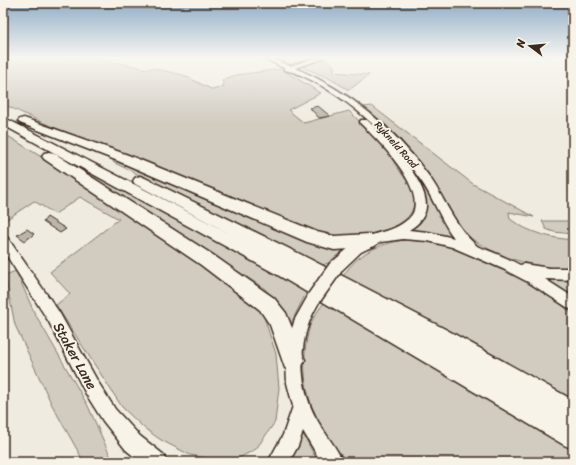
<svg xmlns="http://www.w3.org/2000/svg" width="576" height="465" font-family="Sriracha,sans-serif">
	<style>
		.green { fill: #d1cbc0; stroke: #867a6f }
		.building { fill: #bdb5aa; stroke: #3b2a1e }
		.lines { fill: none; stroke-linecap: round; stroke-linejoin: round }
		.tertiary-casing { stroke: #3b2a1e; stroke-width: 3 }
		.trunk-casing { stroke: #3b2a1e; stroke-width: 3 }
		.tertiary { fill: #f7f3e8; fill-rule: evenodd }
		.trunk { fill: #f7f3e8; fill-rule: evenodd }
		.tertiary-bridge-casing { stroke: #3b2a1e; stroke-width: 17; stroke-linecap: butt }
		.tertiary-bridge { stroke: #f7f3e8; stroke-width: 14 }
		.labels { text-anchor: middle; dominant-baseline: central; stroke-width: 4; stroke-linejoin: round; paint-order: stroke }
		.far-street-label { font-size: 10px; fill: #3b2a1e; stroke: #f7f3e8 }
		.near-street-label { font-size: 14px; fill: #3b2a1e; stroke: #f7f3e8 }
	</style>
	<rect width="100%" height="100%" fill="#efebe0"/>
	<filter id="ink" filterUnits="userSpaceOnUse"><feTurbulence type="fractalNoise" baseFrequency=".025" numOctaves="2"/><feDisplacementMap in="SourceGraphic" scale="8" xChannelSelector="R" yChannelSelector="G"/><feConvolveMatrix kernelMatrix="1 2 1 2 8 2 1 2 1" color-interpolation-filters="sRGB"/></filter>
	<g filter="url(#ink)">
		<!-- green -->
		<g class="green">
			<path d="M3,58H95L148,69L152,68L183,75L213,90L224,86L222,80L236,75L281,69L321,93L288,110L304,123L349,111C360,122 371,132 381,144C389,153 395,164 402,174C406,180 411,186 413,193C423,233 356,237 330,238L48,125L3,104Z"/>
			<path d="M325,58L334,66V72L369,75L349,90L327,77L304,68L306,65Z"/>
			<path d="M372,106L473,184L534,217L509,212L510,219C529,233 550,238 573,240V267C539,272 487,254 462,231C446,205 431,177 412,154C397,137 380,122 363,107Z"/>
			<path d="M358,110L378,127L416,173L454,238L410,231C413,227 419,224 421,219C427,209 426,199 421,189L371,124L357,112Z"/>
			<path d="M3,133L75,178L253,300L264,317L276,354L279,388L275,422L256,449L237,459H213L190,455L161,440L144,428L122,407L56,305L70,294L50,272L119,219L80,197L55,214L34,201L3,222Z"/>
			<path d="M66,158L210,236L304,291L306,293L289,327L278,304L264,288L63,160Z"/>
			<path d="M114,160L325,245L346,248L328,263L320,266L113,162Z"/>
			<path d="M542,221H573V234L554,232L546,229Z"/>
			<path d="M405,240C415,241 426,241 436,243C452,247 469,255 484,262C517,276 547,290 573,315V399L343,276C358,253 378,244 405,240Z"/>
			<path d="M16,271L34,312L88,406L113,462H84L52,405L15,325L5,275Z"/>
			<path d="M549,280L573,281V298L549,281Z"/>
			<path d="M326,300L573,446V462H347C338,450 328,438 320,425C304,396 300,358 310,326C313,317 320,308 326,300Z"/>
			<path d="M300,434H303L318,462H290L299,441Z"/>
		</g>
		<!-- building -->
		<g class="building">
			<path d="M318,106L330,116L319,118L310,108Z"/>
			<path d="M47,217L66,229L60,233L43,222Z"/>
			<path d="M27,229L34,234L25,241L17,235Z"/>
		</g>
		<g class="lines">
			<!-- tertiary casing -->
			<g class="tertiary-casing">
				<g id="tertiary">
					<path d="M263,58H270L290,66L315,58H323L322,59L295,68C349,91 394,128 428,175C445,198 454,226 476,245C479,248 483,248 487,250C498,254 509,259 520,265L524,264L549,268H573V280L545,279L573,297V311L528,282L503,269L452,247L428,241L403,239L381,242L361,252L341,271L336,272L331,271L329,267L331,263C343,253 354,242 369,236C379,232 390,231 400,225C405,222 413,216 414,210C421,183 379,141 361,124L360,122L361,120H367C384,136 434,186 425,212C423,219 416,226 409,230L428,232L454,238C440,220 433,196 419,178C393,141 361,109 322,86C310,79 297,72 284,70V68Z"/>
					<path d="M3,235L7,237L59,312L98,382L115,409L140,436L164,455L167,462H141L126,450L103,421L86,394L49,322L3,250Z"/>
					<path d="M314,292L319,294L321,298C318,305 313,312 310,320C298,350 300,389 316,418C324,433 336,446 343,462H321L303,431L298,446L289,462H268L283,435L293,406L287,383L286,362L288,341L295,319L309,294Z"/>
				</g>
			</g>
			<!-- trunk casing -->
			<g class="trunk-casing">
				<g id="trunk">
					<path d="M3,117L231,234L135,184L133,181L135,178L140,176L145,178L300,254L447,330L573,400V449L564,445L276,274L3,125Z"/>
					<path d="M24,118L128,155L317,232L334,236L369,234L375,236L378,241L375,246L369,248L334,250L307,242L118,161L20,123L18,121L20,119Z"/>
					<path d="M49,152L54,153L213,255L274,298L286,313L305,360L301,368L293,372L285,368L270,325L260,310L201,265L44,159L42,156L44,153Z"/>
				</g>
			</g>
			<!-- tertiary -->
			<use href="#tertiary" class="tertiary"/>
			<!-- trunk -->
			<use href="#trunk" class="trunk"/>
			<!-- tertiary-bridge casing -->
			<g class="tertiary-bridge-casing">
				<path id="tertiary-bridge" d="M314,298L336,267"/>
			</g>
			<!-- tertiary-bridge -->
			<use href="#tertiary-bridge" class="tertiary-bridge"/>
		</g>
	</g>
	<!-- sky -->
	<linearGradient id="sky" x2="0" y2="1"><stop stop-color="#8fadc7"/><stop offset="0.47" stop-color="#f8f6f1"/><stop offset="1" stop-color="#f8f6f1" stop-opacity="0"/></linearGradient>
	<rect width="576" height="123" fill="url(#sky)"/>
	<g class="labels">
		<!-- far-street labels -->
		<g class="far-street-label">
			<text transform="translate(396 145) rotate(48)">Rykneld Road</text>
		</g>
		<!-- near-street labels -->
		<g class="near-street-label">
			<text transform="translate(75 356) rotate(61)">Staker Lane</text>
		</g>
	</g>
	<!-- margin -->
	<rect width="576" height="465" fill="none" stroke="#f7f3e8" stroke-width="16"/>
	<rect x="8" y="8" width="560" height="449" fill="none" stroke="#3b2a1e" stroke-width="1.5" filter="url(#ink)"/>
	<!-- north arrow -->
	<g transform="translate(530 46) rotate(286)" stroke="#f7f3e8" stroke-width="3" paint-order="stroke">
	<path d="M0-3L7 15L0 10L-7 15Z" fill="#3b2a1e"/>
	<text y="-6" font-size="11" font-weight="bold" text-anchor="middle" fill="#3b2a1e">N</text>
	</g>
</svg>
